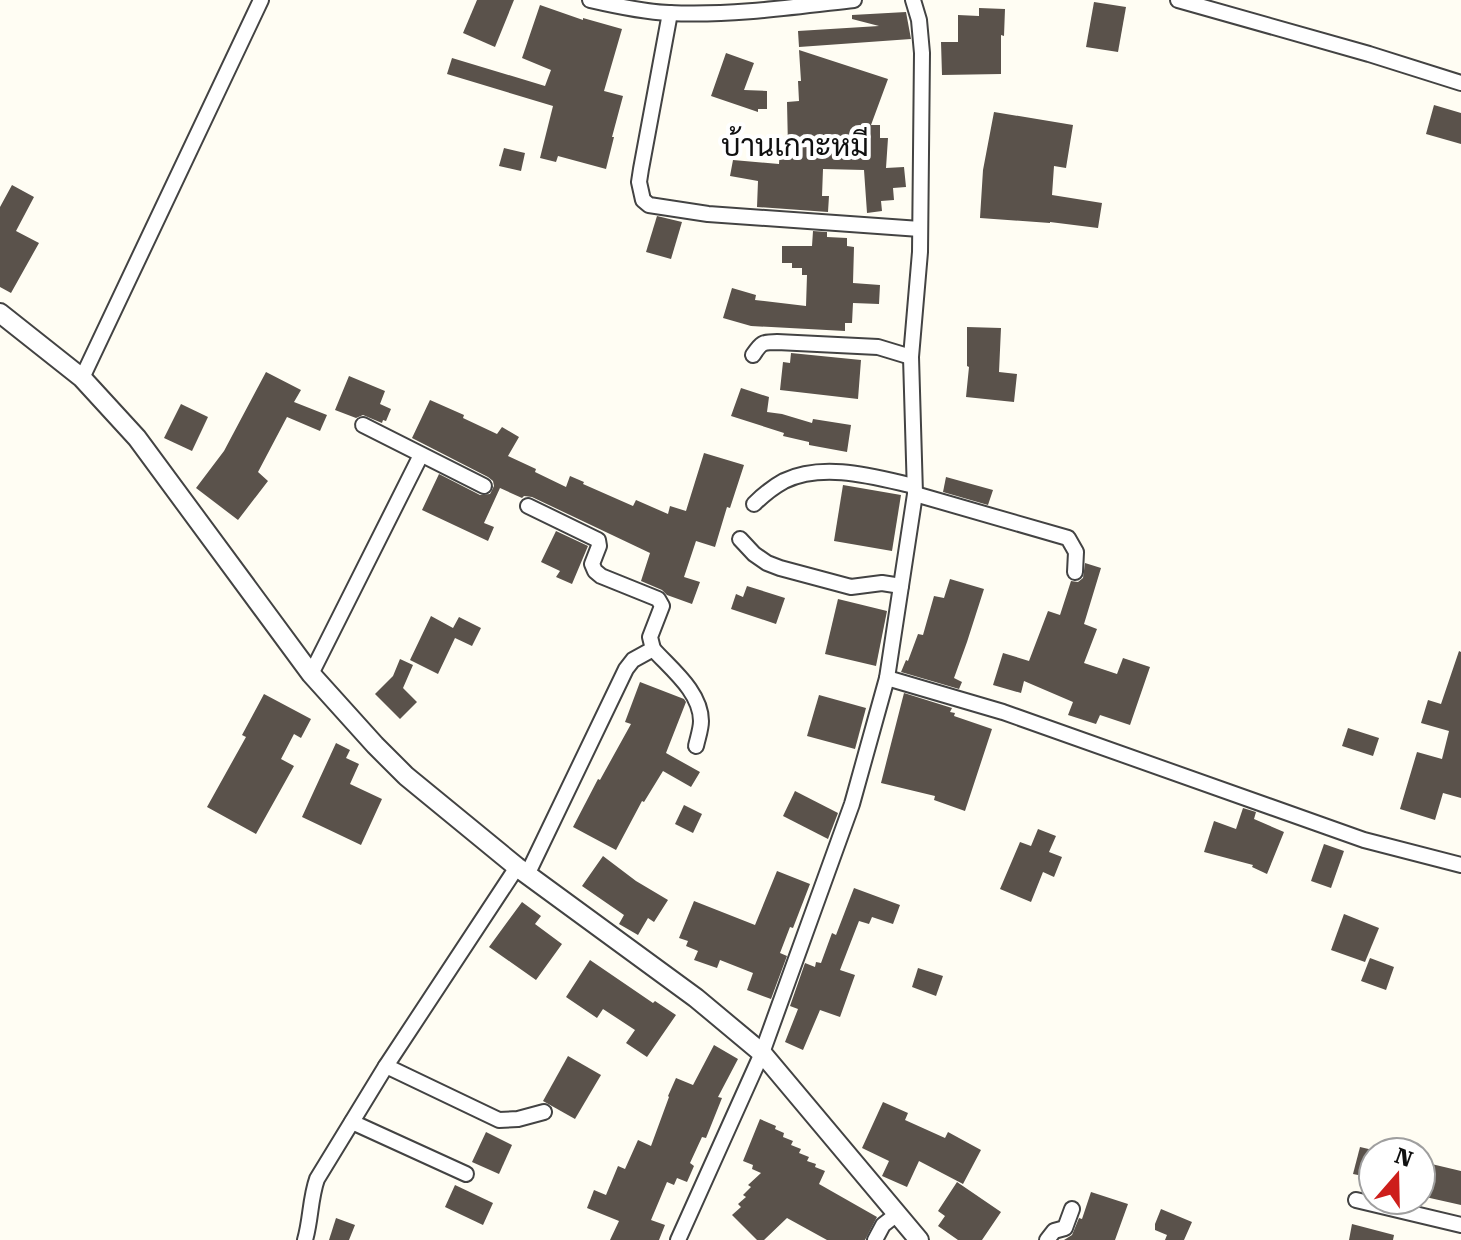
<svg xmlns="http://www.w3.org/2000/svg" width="1461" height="1240" font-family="'Roboto Serif',Sarabun,serif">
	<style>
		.building { fill: #5a524b }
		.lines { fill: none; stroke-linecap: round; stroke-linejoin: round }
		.minor-casing { stroke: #434343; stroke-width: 18 }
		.tertiary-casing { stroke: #434343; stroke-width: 22 }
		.minor { stroke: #fff; stroke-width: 14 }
		.tertiary { stroke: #fff; stroke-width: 18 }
		.labels { text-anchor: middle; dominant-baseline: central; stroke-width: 8; stroke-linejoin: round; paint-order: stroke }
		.quarter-label { font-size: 30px; fill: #101010; stroke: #fff }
	</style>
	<rect width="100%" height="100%" fill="#fffdf3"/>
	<!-- building -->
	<g class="building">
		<path d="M477,0H514L495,47L463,33Z"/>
		<path d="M1094,2L1126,7L1118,52L1086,47Z"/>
		<path d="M540,5L583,20V18L622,29L604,91L623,96L612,137H614L606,169L558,156L556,162L540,158L553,106L447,74L452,58L545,86L551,70L522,58Z"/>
		<path d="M979,8L1005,9L1004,36L1001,35V74L942,75L941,42H958V15L979,16Z"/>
		<path d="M906,12L911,39L799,47L798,31L879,26L852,19V15Z"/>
		<path d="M799,50L888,79L871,125H880V138H888L886,168L904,167L906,187L893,188L894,200L881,201L882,211L867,213L864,170L823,169L822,196H829L828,212L757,207L758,181L730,176L733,160L779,164L780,148H788L787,102L799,101L798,81H801Z"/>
		<path d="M726,53L754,63L744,90L767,91V109H758V112L711,96Z"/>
		<path d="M1434,105L1461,113V144L1426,134Z"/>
		<path d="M994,112L1073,125L1066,168L1054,166L1052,195L1102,203L1098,228L1050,222V223L980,218L983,170Z"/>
		<path d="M504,148L525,153L521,171L499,166Z"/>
		<path d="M12,185L34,197L16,231L39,243L11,293L0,287V207Z"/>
		<path d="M657,216L682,222L671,259L646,252Z"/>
		<path d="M813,231L827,232V237L847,238V246L854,247L853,283L880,285L879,304L853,303L852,323H845V331L751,326L723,318L732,288L756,295L755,300L806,306L807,275H802V268H792V263H782V246H812Z"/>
		<path d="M967,327L1001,328L999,372L1017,374L1014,402L966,397L969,367L967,366Z"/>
		<path d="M791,353L861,360L858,399L780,390L783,362L790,363Z"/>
		<path d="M266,372L301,390L294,402L327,415L320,431L287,417L258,472L268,481L238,520L196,488L224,451Z"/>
		<path d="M349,376L385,391L380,404L391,409L386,421L383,420L382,423L363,415L356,418L335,410Z"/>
		<path d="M741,388L769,397L767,412L782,414L812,423L813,419L851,425L847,452L809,445V442L783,436L784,433L731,416Z"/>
		<path d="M430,400L464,415L463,418L497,434L502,427L519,437L508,456L536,469L535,472L566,487L570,476L584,482L583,484L633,506L636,500L668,514L670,506L686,511L704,453L744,465L730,508L727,507L715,547L696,541L684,577L700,582L692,604L667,595L662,590L641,581L650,553L532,497L524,496L522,498L500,488L484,523L494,527L488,541L422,510L439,474L480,495L490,494L494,486L493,481L488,477L412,438Z"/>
		<path d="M181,404L208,417L192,451L164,438Z"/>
		<path d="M946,477L993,490L988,505L943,492Z"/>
		<path d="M843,485L901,495L892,551L834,541Z"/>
		<path d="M556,531L588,546L572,584L556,577L560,571L541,562Z"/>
		<path d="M1085,563L1101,568L1084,624L1097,629L1084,663L1117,674L1123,658L1150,667L1130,725L1100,715L1096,724L1068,715L1073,702L1024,681L1021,693L993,685L1003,653L1029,661L1048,611L1060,615L1071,581L1078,582L1083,578Z"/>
		<path d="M950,579L984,589L967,642L954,678L962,682L959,689L901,672L906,660L908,661L918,634L923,635L934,596L944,598Z"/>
		<path d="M747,586L785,598L776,624L731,609L736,594L743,597Z"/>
		<path d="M838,599L887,611L876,666L825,654Z"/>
		<path d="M431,616L453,628L459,617L481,628L472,646L455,638L438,674L410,660Z"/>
		<path d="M1459,651L1461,652V798L1443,793L1435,820L1400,809L1417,752L1442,759L1449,731L1421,723L1428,700L1441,704Z"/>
		<path d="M400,659L413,665L403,688L417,702L400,719L375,694L393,676Z"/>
		<path d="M640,682L684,699L686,702L666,753L700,772L691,787L663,771L644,802L642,801L616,850L573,827L598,779L600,780L631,724L625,722Z"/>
		<path d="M904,693L952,708L950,712L955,713L954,716L992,729L965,811L934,800L935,796L881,783Z"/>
		<path d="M264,694L311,719L301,738L294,734L281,759L294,766L256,834L207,807L246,737L242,735Z"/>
		<path d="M819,695L866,708L855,749L807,736Z"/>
		<path d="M1348,728L1379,738L1373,756L1342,746Z"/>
		<path d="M336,743L350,750L346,758L359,764L350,784L382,799L361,845L302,817Z"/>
		<path d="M795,791L838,813L828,839L783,816Z"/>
		<path d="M684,805L702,814L693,833L675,824Z"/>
		<path d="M1243,808L1256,812L1254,819L1284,832L1267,874L1252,867L1253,865L1204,852L1214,821L1236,829Z"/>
		<path d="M1038,829L1056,836L1049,852L1062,857L1054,877L1043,872L1031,902L1000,889L1020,842L1031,846Z"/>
		<path d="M1324,844L1344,851L1331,888L1311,881Z"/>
		<path d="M603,856L636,881L668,900L654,922L648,918L638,935L619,924L624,915L582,886Z"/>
		<path d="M777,871L810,884L793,928L790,927L780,953L787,956L771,999L747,990L753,973L720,960L717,968L694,960L698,951L686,946L688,941L679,938L694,901L755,925Z"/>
		<path d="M854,888L900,905L893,924L872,917L869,924L859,921L840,970L855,975L840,1017L820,1010L803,1050L785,1042L798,1009L790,1006L805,963L815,967L816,962L821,963L832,933L836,935Z"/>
		<path d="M522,902L541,916L535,924L562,944L536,980L489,947Z"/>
		<path d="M1344,914L1379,928L1365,962L1331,950Z"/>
		<path d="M1370,958L1394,967L1386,990L1361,981Z"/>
		<path d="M590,960L653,1003L655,1001L676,1015L647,1057L626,1043L635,1030L603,1009L597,1018L566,997Z"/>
		<path d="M918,968L943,976L936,996L912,987Z"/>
		<path d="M714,1045L738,1059L718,1097L722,1098L706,1138L702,1137L690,1163L694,1166L687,1182L677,1178L674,1185L667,1182L651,1220L665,1225L659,1240H610L619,1221L587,1208L594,1190L606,1195L618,1166L625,1169L638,1140L651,1146L669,1097L668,1096L676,1078L693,1085Z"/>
		<path d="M568,1056L601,1075L575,1119L543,1101Z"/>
		<path d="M883,1102L908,1113L905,1120L945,1138L948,1132L981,1150L963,1184L919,1161L907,1187L882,1176L889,1161L862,1148Z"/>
		<path d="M760,1119L776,1126L775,1129L784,1133L783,1137L793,1141L791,1145L801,1149L799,1153L809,1157L807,1161L816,1164L815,1167L825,1171L819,1184L877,1217L865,1240H827L787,1218L764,1240H757L732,1215L741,1207L738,1204L746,1197L743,1195L751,1187L748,1185L761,1173L752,1169L753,1165L743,1161Z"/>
		<path d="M486,1132L512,1145L499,1174L472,1162Z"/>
		<path d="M1360,1147L1373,1150V1178L1353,1174Z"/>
		<path d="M1423,1162L1461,1171V1205L1421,1196V1170Z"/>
		<path d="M957,1182L1001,1212L982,1240H958L938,1226L945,1216L938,1211Z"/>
		<path d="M455,1185L493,1203L483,1225L445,1207Z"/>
		<path d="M1091,1192L1128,1204L1115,1240H1064L1072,1235L1079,1218L1082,1219Z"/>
		<path d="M1161,1209L1192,1222L1184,1240H1165L1167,1235L1155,1230V1224Z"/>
		<path d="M336,1218L355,1225L349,1240H329Z"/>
		<path d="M1352,1224L1394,1235L1393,1240H1349Z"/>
	</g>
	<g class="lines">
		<!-- minor casing -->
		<g class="minor-casing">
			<g id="minor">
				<path d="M590,0C616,6 643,12 669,13C731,16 793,7 854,0"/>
				<path d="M1178,0L1369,54L1461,83"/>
				<path d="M670,13L641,169L639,182L643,200L649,205L708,214L920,229"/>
				<path d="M753,355C761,343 762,342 777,342L878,347L911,357"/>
				<path d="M82,378L261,0"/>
				<path d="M363,425L484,486"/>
				<path d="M915,494L1068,538L1076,552L1075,572"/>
				<path d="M754,504C763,495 773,487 784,481C824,462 874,477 914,486"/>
				<path d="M740,539L754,554L767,563L780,568L851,587L882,583L901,586"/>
				<path d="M653,649C671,669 701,692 701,721C701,729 698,737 696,746"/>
				<path d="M311,674L421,455"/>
				<path d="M887,678L1003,712L1364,840L1461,865"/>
				<path d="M527,875L626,669L633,660L653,649L650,637L662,606L658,599L601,576L595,571L592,564L599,546L598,540L528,506"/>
				<path d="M386,1066L499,1120L518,1119L544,1112"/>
				<path d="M352,1122L466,1174"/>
				<path d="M1356,1200L1461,1225"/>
				<path d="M305,1240C311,1219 310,1199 317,1179L386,1066L517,867"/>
				<path d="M678,1240L762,1053L852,804L887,678L915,494L911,357L920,252L922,53L919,20L913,0"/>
				<path d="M875,1240L883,1225L897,1214"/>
				<path d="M1047,1240L1054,1231L1065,1228L1072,1209"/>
			</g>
		</g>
		<!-- tertiary casing -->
		<g class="tertiary-casing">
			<path id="tertiary" d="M0,313L82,378L137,438L311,674L375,745L406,776L517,867L696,998L762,1053L919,1240"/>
		</g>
		<!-- minor -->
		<use href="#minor" class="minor"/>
		<!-- tertiary -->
		<use href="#tertiary" class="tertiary"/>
	</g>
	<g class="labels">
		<!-- quarter labels -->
		<g class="quarter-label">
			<text x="795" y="145">บ้านเกาะหมี</text>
		</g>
	</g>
	<!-- north arrow -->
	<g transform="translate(1397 1176) rotate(20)"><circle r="38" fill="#ffffff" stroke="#9f9f9f" stroke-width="2"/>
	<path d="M0-6L14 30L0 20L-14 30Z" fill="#cd1e1b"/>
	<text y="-12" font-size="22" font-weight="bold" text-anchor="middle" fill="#101010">N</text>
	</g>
</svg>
